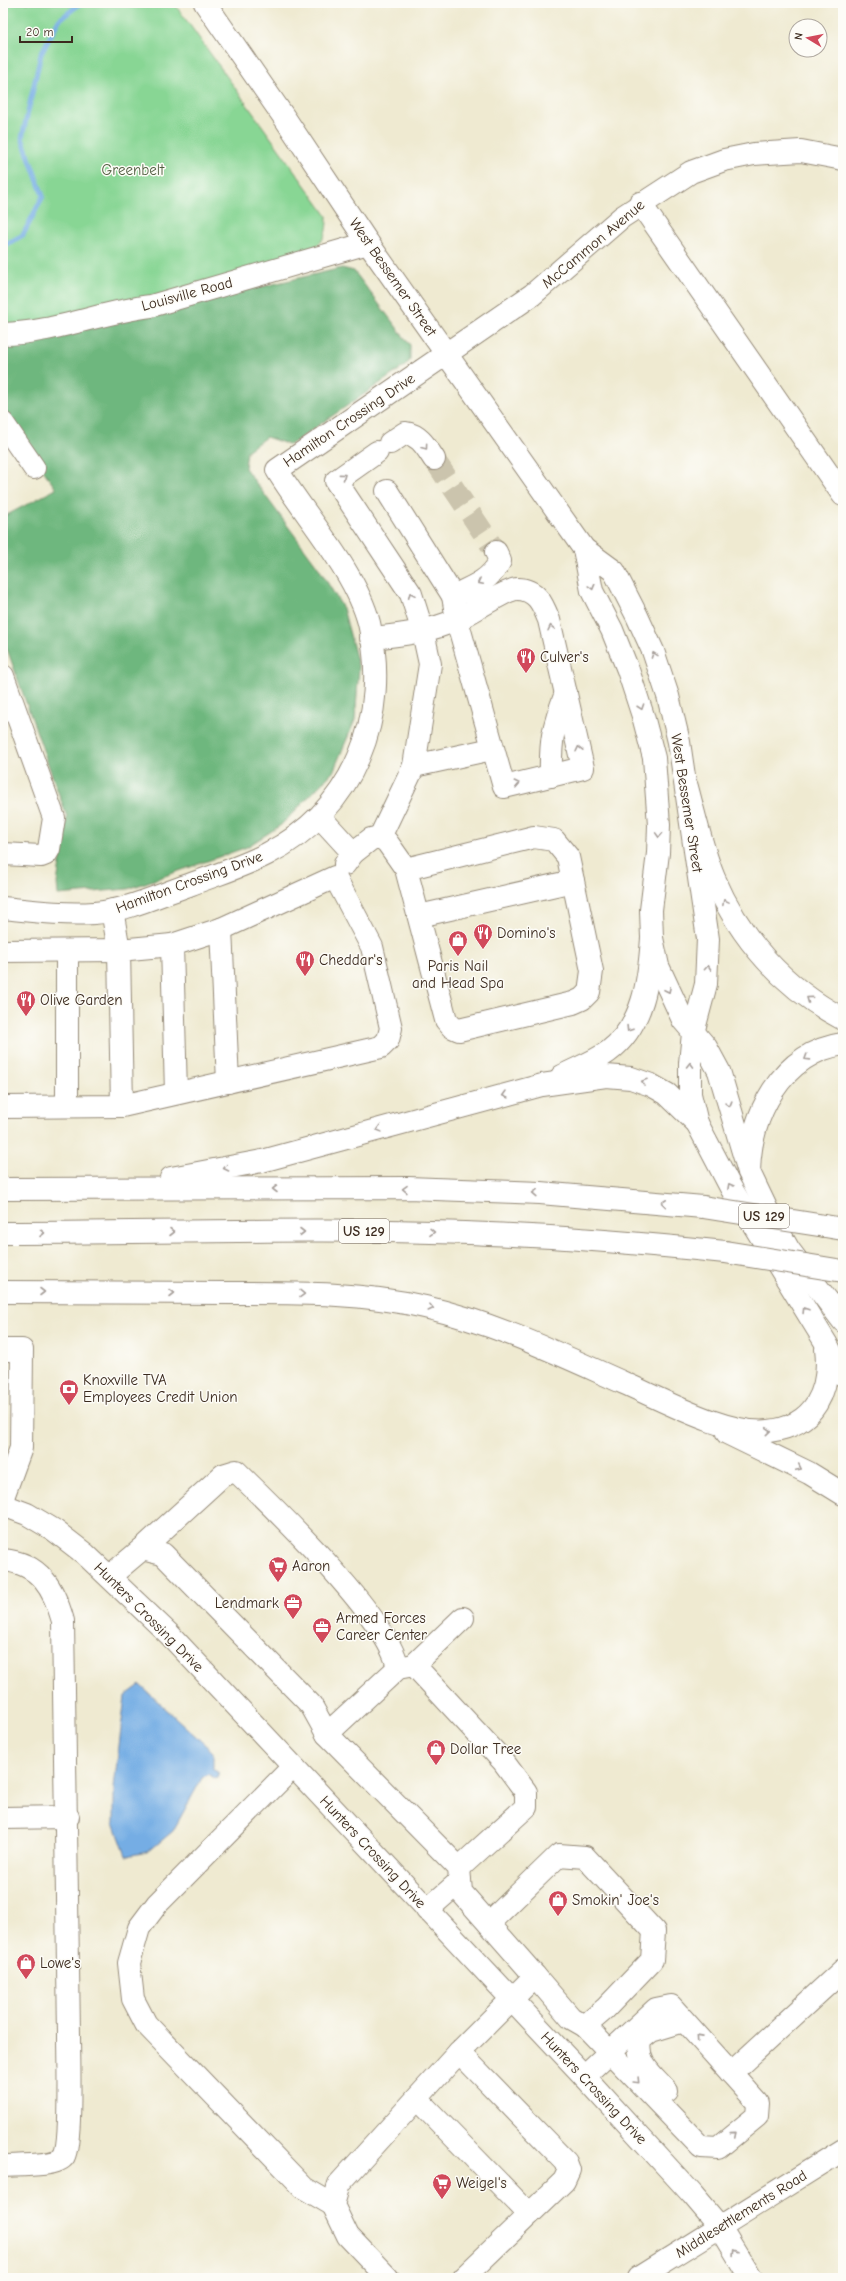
<svg xmlns="http://www.w3.org/2000/svg" width="846" height="2281" font-family="'Comic Neue',sans-serif">
	<style>
		.green { fill: #88d694; stroke: #628059 }
		.forest { fill: #6eb77e; stroke: #54704e }
		.water { fill: #74ade4; stroke: #586c81 }
		.lines { fill: none; stroke-linecap: round; stroke-linejoin: round }
		.stream { stroke: #74ade4; stroke-width: 5 }
		.minor-tunnel { stroke: #cbc4ad; stroke-width: 22; stroke-dasharray: 22 11; stroke-linecap: butt }
		.minor-casing { stroke: #958a78; stroke-width: 24 }
		.major-casing { stroke: #958a78; stroke-width: 24 }
		.highway-casing { stroke: #958a78; stroke-width: 24 }
		.minor { stroke: #fff; stroke-width: 22 }
		.major { stroke: #fff; stroke-width: 22 }
		.highway { stroke: #fff; stroke-width: 22 }
		.highway-bridge-casing { stroke: #958a78; stroke-width: 24; stroke-linecap: butt }
		.highway-bridge { stroke: #fff; stroke-width: 22 }
		.oneway { stroke: #a79f9a }
		.labels { text-anchor: middle; dominant-baseline: central; stroke-width: 3; stroke-linejoin: round; paint-order: stroke }
		.shield { fill: #fdfcf7; stroke: #75695f; stroke-width: 1 }
		.shield-label { font-size: 14px; font-weight: bold; fill: #3b2a1e }
		.park-label { font-size: 15px; fill: #525e41; stroke: #fdfcf7 }
		.street-label { font-size: 15px; fill: #3b2a1e; stroke: #fdfcf7 }
		.poi-label { font-size: 15px; fill: #3b2a1e; stroke: #fdfcf7; text-anchor: start }
	</style>
	<rect width="100%" height="100%" fill="#fdfcf7"/>
	<filter id="ink" filterUnits="userSpaceOnUse"><feTurbulence type="fractalNoise" baseFrequency=".025" numOctaves="2"/><feDisplacementMap in="SourceGraphic" scale="8" xChannelSelector="R" yChannelSelector="G"/><feConvolveMatrix kernelMatrix="1 2 1 2 8 2 1 2 1" color-interpolation-filters="sRGB"/></filter>
	<filter id="wash" filterUnits="userSpaceOnUse"><feTurbulence type="fractalNoise" baseFrequency=".012" numOctaves="4" result="noise"/><feDisplacementMap in="SourceGraphic" scale="16" xChannelSelector="R" yChannelSelector="G"/><feGaussianBlur stdDeviation="0.9" result="paint"/><feColorMatrix in="noise" values="0 0 0 0 0 0 0 0 0 0 0 0 0 0 0 0 0 1.4 0 .05"/><feComposite in="paint" operator="in"/></filter>
	<g filter="url(#wash)">
		<rect width="100%" height="100%" fill="#efead1"/>
		<!-- green -->
		<path class="green" d="M3,3H174L327,216C327,236 324,242 307,253L129,309L3,334Z"/>
		<!-- forest -->
		<path class="forest" d="M342,268L354,271L410,345V360L405,366L290,445L266,437L247,451L245,468L318,567L343,608L359,669L355,720L333,772L281,825L247,847L128,889L58,895L57,883L67,817L7,649L3,650V517L56,489L3,411V347Z"/>
		<!-- water -->
		<path class="water" d="M140,1685L213,1752V1769L219,1773L216,1779L208,1774L202,1778L173,1831L148,1852L126,1856L114,1822V1787L125,1696Z"/>
		<g class="lines">
			<!-- stream -->
			<path class="stream" d="M3,246L23,235L43,196L22,138L41,54L59,20L81,3"/>
		</g>
	</g>
	<g filter="url(#ink)">
		<g class="lines">
			<!-- minor-tunnel -->
			<path class="minor-tunnel" d="M434,459L496,552"/>
			<!-- minor casing -->
			<g class="minor-casing">
				<g id="minor">
					<path d="M640,203L843,495"/>
					<path d="M3,334C53,333 101,312 151,306L368,243"/>
					<path d="M3,423L34,468"/>
					<path d="M390,443L405,433C420,435 426,447 434,459"/>
					<path d="M377,452L336,481L411,594L423,632L430,664L414,766"/>
					<path d="M387,491L453,596"/>
					<path d="M371,638C401,635 430,632 458,619C469,614 507,589 517,589C537,589 543,605 549,620L583,768L504,787L457,620L453,596C472,587 490,581 500,561L496,552"/>
					<path d="M3,676L54,818L49,849L46,854L41,856L3,854"/>
					<path d="M551,776C550,740 553,727 566,693"/>
					<path d="M320,817L353,853L345,864"/>
					<path d="M380,837L414,766L492,749"/>
					<path d="M353,853L371,839L380,837L387,842L406,869L446,1020L452,1027L459,1030L573,1003L582,999L589,992L592,971L568,857L554,840L534,837L406,869"/>
					<path d="M3,908C33,911 64,915 94,913C126,911 159,895 189,885C215,875 242,867 267,854C354,810 391,716 369,623C356,572 305,516 277,470L532,295L622,217L691,172L724,160L754,154L801,151L843,159"/>
					<path d="M419,916L573,881"/>
					<path d="M221,929L228,1082"/>
					<path d="M172,945L176,1093"/>
					<path d="M3,951L119,950L112,910"/>
					<path d="M67,1106V951"/>
					<path d="M3,1107L122,1106L381,1047L388,1040L391,1028L372,947L335,877L221,929L172,945L119,950L122,1106"/>
					<path d="M3,1350H22L21,1448L3,1497"/>
					<path d="M3,1505L27,1514L54,1530L85,1554L169,1634L584,2076L692,2194L720,2227L751,2278"/>
					<path d="M142,1549L223,1475L236,1471C275,1509 389,1618 398,1668"/>
					<path d="M3,1560C40,1563 54,1589 63,1621C66,1759 68,1897 69,2035C69,2057 72,2141 64,2156C57,2167 17,2165 3,2166"/>
					<path d="M110,1576L142,1549L163,1554L311,1705L327,1734L459,1868L461,1892L535,1976L459,2052L339,2184L333,2205L348,2236L388,2278"/>
					<path d="M414,1665L503,1761L526,1792V1807L459,1868"/>
					<path d="M327,1734L398,1668L414,1665L463,1618"/>
					<path d="M293,1767L157,1904L139,1928L129,1963L133,1999L146,2024L304,2188L333,2205"/>
					<path d="M3,1818L68,1817"/>
					<path d="M427,1910L460,1881"/>
					<path d="M489,1923L559,1855L585,1857L654,1931L652,1960L605,2009L585,2026L571,2018L535,1976"/>
					<path d="M459,2052L566,2162L569,2170L564,2181L463,2278"/>
					<path d="M731,2073L843,1970"/>
					<path d="M584,2076L656,2009L671,2006L758,2103L757,2116L718,2148L701,2147L585,2026"/>
					<path d="M667,2091C652,2074 636,2064 640,2040L651,2031L684,2021"/>
					<path d="M417,2099L529,2214"/>
				</g>
			</g>
			<!-- major casing -->
			<g class="major-casing">
				<g id="major">
					<path d="M205,3L286,120L368,243L584,549L614,571L637,616L653,651L668,696L679,742L708,939L706,984L693,1033L690,1063V1094L697,1123L731,1188L826,1343L843,1375"/>
					<path d="M584,549L592,591L612,630L628,670L643,716L654,758L659,825L658,853L651,910L652,938L658,966L683,1020L706,1047L719,1071L749,1172L770,1216L789,1250L843,1321"/>
					<path d="M3,1292C79,1292 155,1293 230,1293C295,1293 361,1292 425,1307C495,1323 559,1354 624,1383C663,1400 728,1436 769,1431C815,1426 831,1390 826,1349"/>
					<path d="M727,1433L809,1473L843,1494"/>
					<path d="M638,2278L843,2150"/>
				</g>
			</g>
			<!-- highway casing -->
			<g class="highway-casing">
				<g id="highway">
					<path d="M687,787C695,817 702,849 714,878C740,939 784,988 843,1019"/>
					<path d="M562,1076C577,1068 594,1062 608,1052C644,1025 649,980 652,938"/>
					<path d="M749,1172C750,1116 781,1053 843,1044"/>
					<path d="M171,1178L262,1161L542,1085L606,1076L631,1078L651,1085L667,1094L697,1123"/>
					<path d="M3,1189L408,1188L540,1193L703,1207"/>
					<path d="M825,1226L843,1229"/>
					<path d="M3,1233C165,1233 328,1227 489,1234C568,1237 646,1244 725,1252"/>
				</g>
			</g>
			<!-- minor -->
			<use href="#minor" class="minor"/>
			<!-- major -->
			<use href="#major" class="major"/>
			<!-- highway -->
			<use href="#highway" class="highway"/>
			<!-- highway-bridge casing -->
			<g class="highway-bridge-casing">
				<g id="highway-bridge">
					<path d="M703,1207L825,1226"/>
					<path d="M725,1252L843,1271"/>
				</g>
			</g>
			<!-- highway-bridge -->
			<use href="#highway-bridge" class="highway-bridge"/>
		</g>
		<!-- one-way arrows -->
		<defs><path id="oneway-chevron" d="M-2-3.5L2.5 0L-2 3.5" fill="none" stroke-width="1.6" stroke-linecap="round" stroke-linejoin="round"/></defs>
		<g class="oneway">
			<use href="#oneway-chevron" transform="translate(425 447) rotate(54)"/>
			<use href="#oneway-chevron" transform="translate(343 476) rotate(-36)"/>
			<use href="#oneway-chevron" transform="translate(480 582) rotate(153)"/>
			<use href="#oneway-chevron" transform="translate(592 587) rotate(75)"/>
			<use href="#oneway-chevron" transform="translate(411 595) rotate(-114)"/>
			<use href="#oneway-chevron" transform="translate(551 628) rotate(-103)"/>
			<use href="#oneway-chevron" transform="translate(654 655) rotate(-110)"/>
			<use href="#oneway-chevron" transform="translate(641 707) rotate(71)"/>
			<use href="#oneway-chevron" transform="translate(579 749) rotate(-103)"/>
			<use href="#oneway-chevron" transform="translate(517 784) rotate(-13)"/>
			<use href="#oneway-chevron" transform="translate(659 835) rotate(92)"/>
			<use href="#oneway-chevron" transform="translate(725 902) rotate(-118)"/>
			<use href="#oneway-chevron" transform="translate(708 968) rotate(-86)"/>
			<use href="#oneway-chevron" transform="translate(668 990) rotate(65)"/>
			<use href="#oneway-chevron" transform="translate(809 999) rotate(-144)"/>
			<use href="#oneway-chevron" transform="translate(629 1029) rotate(122)"/>
			<use href="#oneway-chevron" transform="translate(807 1058) rotate(148)"/>
			<use href="#oneway-chevron" transform="translate(690 1065) rotate(-89)"/>
			<use href="#oneway-chevron" transform="translate(644 1082) rotate(-161)"/>
			<use href="#oneway-chevron" transform="translate(505 1095) rotate(165)"/>
			<use href="#oneway-chevron" transform="translate(729 1104) rotate(74)"/>
			<use href="#oneway-chevron" transform="translate(379 1129) rotate(165)"/>
			<use href="#oneway-chevron" transform="translate(226 1168) rotate(168)"/>
			<use href="#oneway-chevron" transform="translate(730 1186) rotate(-119)"/>
			<use href="#oneway-chevron" transform="translate(275 1189) rotate(180)"/>
			<use href="#oneway-chevron" transform="translate(405 1189) rotate(-179)"/>
			<use href="#oneway-chevron" transform="translate(535 1193) rotate(-178)"/>
			<use href="#oneway-chevron" transform="translate(664 1203) rotate(-174)"/>
			<use href="#oneway-chevron" transform="translate(172 1232)"/>
			<use href="#oneway-chevron" transform="translate(302 1232)"/>
			<use href="#oneway-chevron" transform="translate(432 1232) rotate(1)"/>
			<use href="#oneway-chevron" transform="translate(42 1233)"/>
			<use href="#oneway-chevron" transform="translate(42 1292)"/>
			<use href="#oneway-chevron" transform="translate(172 1293)"/>
			<use href="#oneway-chevron" transform="translate(302 1294) rotate(1)"/>
			<use href="#oneway-chevron" transform="translate(431 1308) rotate(14)"/>
			<use href="#oneway-chevron" transform="translate(805 1310) rotate(-122)"/>
			<use href="#oneway-chevron" transform="translate(768 1431) rotate(-5)"/>
			<use href="#oneway-chevron" transform="translate(799 1468) rotate(25)"/>
			<use href="#oneway-chevron" transform="translate(699 2037) rotate(-132)"/>
			<use href="#oneway-chevron" transform="translate(637 2081) rotate(46)"/>
			<use href="#oneway-chevron" transform="translate(734 2134) rotate(-40)"/>
			<use href="#oneway-chevron" transform="translate(735 2252) rotate(-122)"/>
		</g>
	</g>
	<!-- icons -->
	<defs>
		<g id="restaurant-pin" transform="scale(1)"><path d="M0 17L-7.5 6A9.5 9.5 0 1 1 7.5 6Z" fill="#d1495b" stroke="#fdfcf7"/><path d="M-5-6h1v4h1v-4h1v4h1v-4h1v5L-1.5 .5V6h-2V.5L-5-1ZM5-6V6H3V1.5H1.5Q1.5-4 5-6Z" fill="#fff"/></g>
		<g id="shop-pin" transform="scale(1)"><path d="M0 17L-7.5 6A9.5 9.5 0 1 1 7.5 6Z" fill="#d1495b" stroke="#fdfcf7"/><path d="M-5-2.5h2.3a2.7 3.5 0 0 1 5.4 0H5L5.5 6h-11ZM-1.5-2.5h3a1.5 2.3 0 0 0-3 0Z" fill="#fff"/></g>
		<g id="bank-pin" transform="scale(1)"><path d="M0 17L-7.5 6A9.5 9.5 0 1 1 7.5 6Z" fill="#d1495b" stroke="#fdfcf7"/><path d="M-6-4H6V4H-6ZM0-2.3a2.3 2.3 0 1 0 0 4.6a2.3 2.3 0 1 0 0-4.6Z" fill="#fff"/></g>
		<g id="supermarket-pin" transform="scale(1)"><path d="M0 17L-7.5 6A9.5 9.5 0 1 1 7.5 6Z" fill="#d1495b" stroke="#fdfcf7"/><path d="M-6-5.5h2.5l.6 2H6L4.5 2H-2.5L-4.4-4H-6ZM-1.5 3.2a1.3 1.3 0 1 0 .1 0ZM3 3.2a1.3 1.3 0 1 0 .1 0Z" fill="#fff"/></g>
		<g id="office-pin" transform="scale(1)"><path d="M0 17L-7.5 6A9.5 9.5 0 1 1 7.5 6Z" fill="#d1495b" stroke="#fdfcf7"/><path d="M-6-3h4V-5.5h4V-3h4V5H-6ZM-1-4.5V-3h2v-1.5ZM-6 0V1H6V0Z" fill="#fff"/></g>
	</defs>
	<g fill-rule="evenodd">
		<use href="#restaurant-pin" x="526" y="657"/>
		<use href="#restaurant-pin" x="483" y="933"/>
		<use href="#shop-pin" x="458" y="940"/>
		<use href="#restaurant-pin" x="305" y="960"/>
		<use href="#restaurant-pin" x="26" y="1000"/>
		<use href="#bank-pin" x="69" y="1389"/>
		<use href="#supermarket-pin" x="278" y="1566"/>
		<use href="#office-pin" x="293" y="1603"/>
		<use href="#office-pin" x="322" y="1627"/>
		<use href="#shop-pin" x="436" y="1749"/>
		<use href="#shop-pin" x="558" y="1900"/>
		<use href="#shop-pin" x="26" y="1963"/>
		<use href="#supermarket-pin" x="442" y="2183"/>
	</g>
	<g class="labels">
		<!-- shield labels -->
		<g class="shield">
			<rect x="739" y="1204" width="50" height="24" rx="3"/>
			<rect x="339" y="1219" width="50" height="24" rx="3"/>
		</g>
		<g class="shield-label">
			<text x="764" y="1216">US 129</text>
			<text x="364" y="1231">US 129</text>
		</g>
		<!-- park labels -->
		<g class="park-label">
			<text x="133" y="170">Greenbelt</text>
		</g>
		<!-- street labels -->
		<g class="street-label">
			<text transform="translate(593 244) rotate(-40)">McCammon Avenue</text>
			<text transform="translate(393 277) rotate(55)">West Bessemer Street</text>
			<text transform="translate(187 294) rotate(-15)">Louisville Road</text>
			<text transform="translate(349 420) rotate(-34)">Hamilton Crossing Drive</text>
			<text transform="translate(687 803) rotate(81)">West Bessemer Street</text>
			<text transform="translate(189 882) rotate(-20)">Hamilton Crossing Drive</text>
			<text transform="translate(149 1617) rotate(45)">Hunters Crossing Drive</text>
			<text transform="translate(373 1852) rotate(47)">Hunters Crossing Drive</text>
			<text transform="translate(594 2088) rotate(47)">Hunters Crossing Drive</text>
			<text transform="translate(741 2214) rotate(-32)">Middlesettlements Road</text>
		</g>
		<!-- poi labels -->
		<g class="poi-label">
			<text x="540" y="657">Culver's</text>
			<text x="497" y="933">Domino's</text>
			<text x="319" y="960">Cheddar's</text>
			<text x="458" y="966" text-anchor="middle">Paris Nail<tspan x="458" dy="17">and Head Spa</tspan></text>
			<text x="40" y="1000">Olive Garden</text>
			<text x="83" y="1380">Knoxville TVA<tspan x="83" dy="17">Employees Credit Union</tspan></text>
			<text x="292" y="1566">Aaron</text>
			<text x="279" y="1603" text-anchor="end">Lendmark</text>
			<text x="336" y="1618">Armed Forces<tspan x="336" dy="17">Career Center</tspan></text>
			<text x="450" y="1749">Dollar Tree</text>
			<text x="572" y="1900">Smokin' Joe's</text>
			<text x="40" y="1963">Lowe's</text>
			<text x="456" y="2183">Weigel's</text>
		</g>
	</g>
	<!-- margin -->
	<rect width="846" height="2281" fill="none" stroke="#fdfcf7" stroke-width="16"/>
	<!-- north arrow -->
	<g transform="translate(808 38) rotate(280)"><circle r="19" fill="#fdfcf7" stroke="#afa8a0"/>
	<path d="M0-3L7 15L0 10L-7 15Z" fill="#d1495b"/>
	<text y="-6" font-size="11" font-weight="bold" text-anchor="middle" fill="#3b2a1e">N</text>
	</g>
	<!-- scale -->
	<path d="M20 36v6h52v-6" fill="none" stroke="#3b2a1e" stroke-width="2"/>
	<text x="26" y="36" font-size="12" fill="#3b2a1e" stroke="#fdfcf7" stroke-width="3" paint-order="stroke">20 m</text>
</svg>
